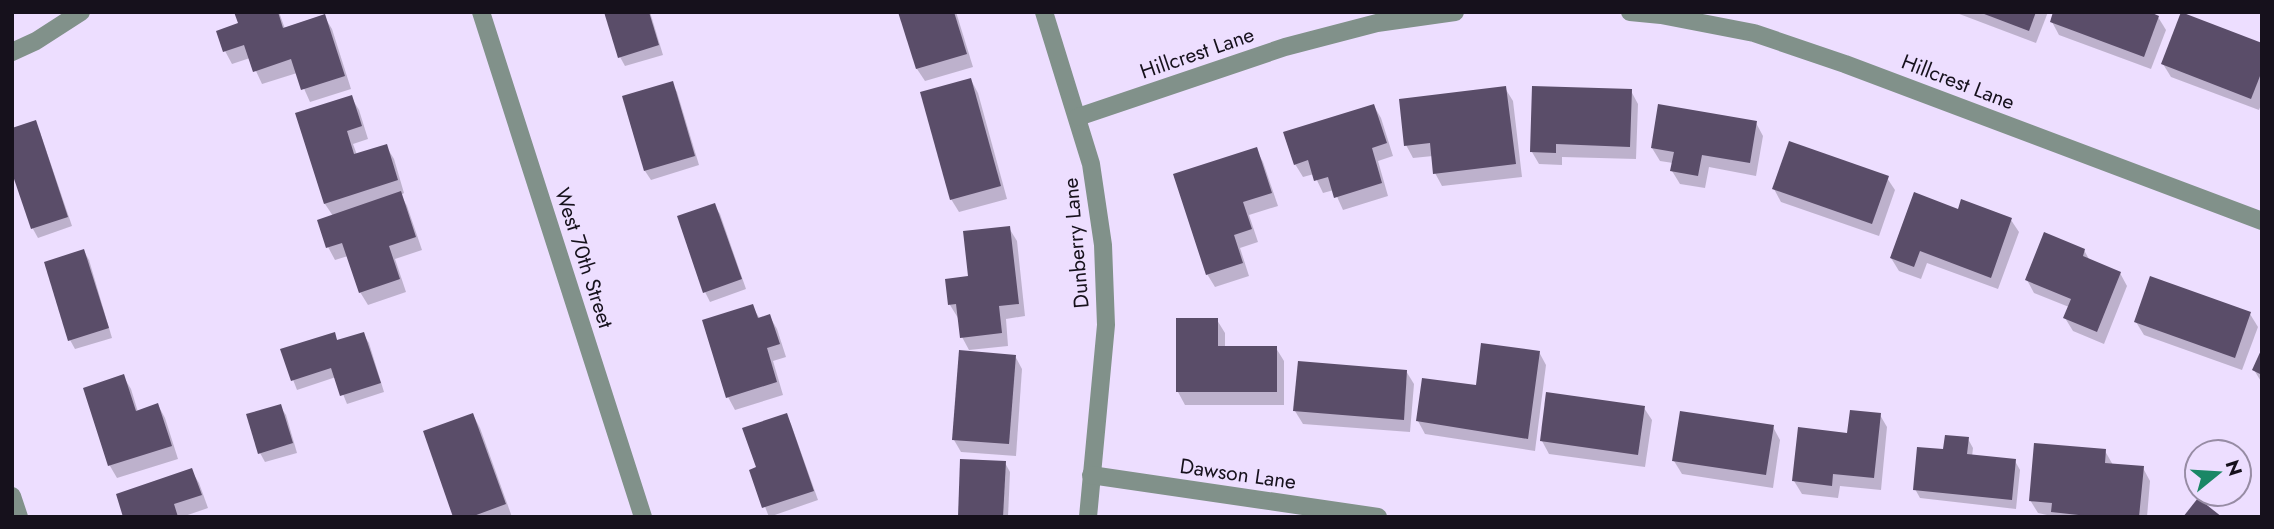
<svg xmlns="http://www.w3.org/2000/svg" width="2274" height="529" font-family="Jost,sans-serif">
	<style>
		.shadow { fill: #0003 }
		.building { fill: #5a4d69 }
		.lines { fill: none; stroke-linecap: round; stroke-linejoin: round }
		.minor { stroke: #81918a; stroke-width: 18 }
		.tertiary { stroke: #81918a; stroke-width: 18 }
		.labels { text-anchor: middle; dominant-baseline: central; stroke-width: 7; stroke-linejoin: round; paint-order: stroke }
		.street-label { font-size: 21px; fill: #16111c; stroke: #eddeff }
	</style>
	<rect width="100%" height="100%" fill="#eddeff"/>
	<!-- shadow -->
	<g class="shadow">
		<path d="M237,12H279L285,29L324,16L332,29L351,89L310,102L297,73L262,84L250,58L232,64L225,51L240,24Z"/>
		<path d="M606,12H650L663,55L625,66L620,57Z"/>
		<path d="M900,12H956L973,67L925,81L917,69Z"/>
		<path d="M1954,12H2048L2036,43Z"/>
		<path d="M2158,17L2166,30L2151,69L2059,35L2052,22Z"/>
		<path d="M2262,45V102L2259,110L2171,77L2163,64Z"/>
		<path d="M971,80L978,93L1007,199L959,212L951,199Z"/>
		<path d="M672,83L677,92L699,165L651,180L645,171Z"/>
		<path d="M1505,88L1513,101L1522,177L1442,186L1435,173L1433,156L1413,158L1406,145Z"/>
		<path d="M1631,91L1638,104L1636,159L1562,157V165L1539,164L1532,152Z"/>
		<path d="M351,97L359,110L368,139L353,144L357,155L386,146L394,159L404,193L401,195L407,206L422,250L395,259L406,292L368,305L360,292L348,256L335,260L328,247L319,221L333,216L325,204L297,114Z"/>
		<path d="M1374,106L1381,118L1393,156L1378,161L1388,196L1343,210L1334,190L1323,193L1314,174L1303,177L1295,164Z"/>
		<path d="M35,123L40,132L72,226L38,238L33,229L12,167Z"/>
		<path d="M1756,123L1763,136L1756,176L1709,167L1705,188L1680,184L1672,171L1673,163L1660,161L1652,148Z"/>
		<path d="M1256,149L1263,162L1278,206L1249,215L1258,242L1240,248L1249,276L1215,287L1207,274Z"/>
		<path d="M1887,178L1895,190L1879,236L1781,202L1774,189Z"/>
		<path d="M714,205L720,214L746,289L710,302L705,292L679,217Z"/>
		<path d="M1959,211L2011,220L2019,232L1998,289L1927,263L1921,279L1899,271L1891,258Z"/>
		<path d="M1009,228L1017,241L1025,316L1006,319L1008,346L969,350L962,337L960,317L958,318L950,305L947,281L970,278Z"/>
		<path d="M2084,250L2090,261L2120,273L2127,286L2104,344L2073,331L2065,318L2069,307L2034,293L2027,280Z"/>
		<path d="M84,251L89,260L112,338L75,349L70,340Z"/>
		<path d="M752,306L760,319L770,317L777,329L786,357L773,361L783,395L735,410L728,397Z"/>
		<path d="M2250,314L2258,327L2242,370L2144,335L2136,322Z"/>
		<path d="M1217,320L1225,333V348H1276L1284,361V405H1185L1178,392Z"/>
		<path d="M334,334L338,342L363,334L369,343L384,392L347,404L336,377L297,390L282,351Z"/>
		<path d="M1539,352L1546,365L1535,451L1425,434L1418,421Z"/>
		<path d="M2262,353V383L2254,370Z"/>
		<path d="M1015,356L1022,369L1016,456L961,452L954,440Z"/>
		<path d="M1406,371L1414,384L1410,432L1303,424L1295,411Z"/>
		<path d="M123,376L131,389L138,412L158,405L165,418L178,459L117,478L110,466L85,389Z"/>
		<path d="M280,406L286,415L297,453L265,462L260,453Z"/>
		<path d="M1644,408L1652,420L1645,467L1549,454L1542,441Z"/>
		<path d="M473,415L480,428L512,517H455Z"/>
		<path d="M786,415L791,424L818,500L769,517L751,471L758,468Z"/>
		<path d="M1880,415L1887,427L1881,490L1840,486L1838,498L1802,494L1794,481L1849,434Z"/>
		<path d="M1773,427L1780,440L1773,488L1682,474L1674,461Z"/>
		<path d="M1968,439L1973,448L1972,457L2015,461L2020,470L2016,509L1920,498L1915,489L1945,451Z"/>
		<path d="M2105,451L2113,465L2143,468L2150,481L2147,517H2056L2038,513L2030,500Z"/>
		<path d="M1005,463L1010,472L1008,517H959Z"/>
		<path d="M191,470L199,483L208,508L182,517H125Z"/>
	</g>
	<!-- building -->
	<g class="building">
		<path d="M234,12H278L283,28L325,14L345,76L301,90L291,59L253,72L244,45L223,52L216,31L238,23Z"/>
		<path d="M604,12H649L659,45L618,58Z"/>
		<path d="M898,12H954L967,54L916,69Z"/>
		<path d="M1979,12H2036L2029,31Z"/>
		<path d="M2053,12H2150L2159,16L2144,57L2050,22Z"/>
		<path d="M2181,12L2262,43V71L2251,99L2161,64Z"/>
		<path d="M971,78L1001,186L950,200L920,92Z"/>
		<path d="M673,81L695,156L644,171L622,96Z"/>
		<path d="M1506,86L1516,164L1433,174L1430,143L1404,146L1399,99Z"/>
		<path d="M1532,86L1632,89L1630,147L1556,144V153L1530,152Z"/>
		<path d="M352,95L362,126L347,131L354,154L387,144L398,180L324,204L295,113Z"/>
		<path d="M1374,104L1387,143L1372,148L1382,183L1334,198L1328,177L1314,181L1308,160L1294,165L1283,132Z"/>
		<path d="M1658,104L1757,121L1750,163L1702,155L1698,176L1670,171L1674,152L1651,148Z"/>
		<path d="M36,120L68,217L31,229L12,173V128Z"/>
		<path d="M1789,141L1889,176L1872,224L1772,189Z"/>
		<path d="M1257,147L1272,193L1243,202L1252,229L1234,235L1243,263L1206,275L1173,174Z"/>
		<path d="M401,191L416,237L389,246L400,279L359,293L342,243L326,248L317,220Z"/>
		<path d="M1914,192L1958,209L1961,199L2012,218L1991,278L1920,251L1914,267L1890,258Z"/>
		<path d="M715,203L742,279L703,293L677,216Z"/>
		<path d="M1010,226L1019,304L999,306L1002,333L960,338L956,304L948,305L945,279L968,276L963,231Z"/>
		<path d="M2044,232L2085,249L2083,256L2121,272L2097,332L2063,318L2071,299L2025,280Z"/>
		<path d="M84,249L109,328L68,341L44,262Z"/>
		<path d="M2150,276L2251,312L2235,358L2134,322Z"/>
		<path d="M753,304L758,318L770,314L780,344L767,348L777,382L726,398L702,320Z"/>
		<path d="M1176,318H1218V346H1277V392H1176Z"/>
		<path d="M335,332L337,340L364,332L381,383L340,396L331,368L291,381L280,349Z"/>
		<path d="M1481,343L1540,351L1528,439L1416,421L1422,378L1476,385Z"/>
		<path d="M2262,348V375L2252,370Z"/>
		<path d="M959,350L1016,355L1009,444L952,440Z"/>
		<path d="M1298,361L1407,370L1404,420L1293,411Z"/>
		<path d="M124,374L136,411L158,403L172,446L108,466L83,388Z"/>
		<path d="M1546,392L1645,406L1638,455L1540,441Z"/>
		<path d="M281,404L293,443L258,454L246,414Z"/>
		<path d="M1850,410L1881,413L1874,478L1833,474L1832,486L1792,481L1798,427L1847,433Z"/>
		<path d="M1680,411L1774,425L1766,475L1672,461Z"/>
		<path d="M473,413L506,504L471,517H453L423,431Z"/>
		<path d="M787,413L814,491L762,508L749,470L756,467L742,428Z"/>
		<path d="M1945,435L1969,437L1967,454L2016,459L2012,500L1913,490L1917,447L1943,449Z"/>
		<path d="M2034,443L2106,449L2105,463L2144,466L2139,517H2097L2051,512L2052,503L2029,501Z"/>
		<path d="M960,459L1006,461L1003,517H958Z"/>
		<path d="M192,468L202,495L174,504L178,517H123L116,494Z"/>
		<path d="M2198,498L2222,517H2183Z"/>
	</g>
	<g class="lines">
		<!-- minor -->
		<g class="minor">
			<path d="M1044,12L1091,164L1103,245L1106,325L1088,517"/>
			<path d="M1630,12L1661,15L1754,33L1845,64L2262,221"/>
			<path d="M12,52L36,41L81,12"/>
			<path d="M1078,117L1285,47L1377,23L1455,12"/>
			<path d="M1091,475L1378,517"/>
			<path d="M12,496L19,517"/>
		</g>
		<!-- tertiary -->
		<path class="tertiary" d="M481,12L643,517"/>
	</g>
	<g class="labels">
		<!-- street labels -->
		<g class="street-label">
			<text transform="translate(1197 53) rotate(-19)">Hillcrest Lane</text>
			<text transform="translate(1958 82) rotate(21)">Hillcrest Lane</text>
			<text transform="translate(1076 243) rotate(-95)">Dunberry Lane</text>
			<text transform="translate(584 258) rotate(72)">West 70th Street</text>
			<text transform="translate(1238 474) rotate(8)">Dawson Lane</text>
		</g>
	</g>
	<!-- border -->
	<rect width="2274" height="529" fill="none" stroke="#16111c" stroke-width="28"/>
	<!-- north arrow -->
	<g transform="translate(2218 473) rotate(72)"><circle r="33" fill="#eddeff" stroke="#978ca4" stroke-width="2"/>
	<path d="M0-5L12 26L0 18L-12 26Z" fill="#1a8765"/>
	<text y="-10" font-size="19" font-weight="bold" text-anchor="middle" fill="#16111c">N</text>
	</g>
</svg>
